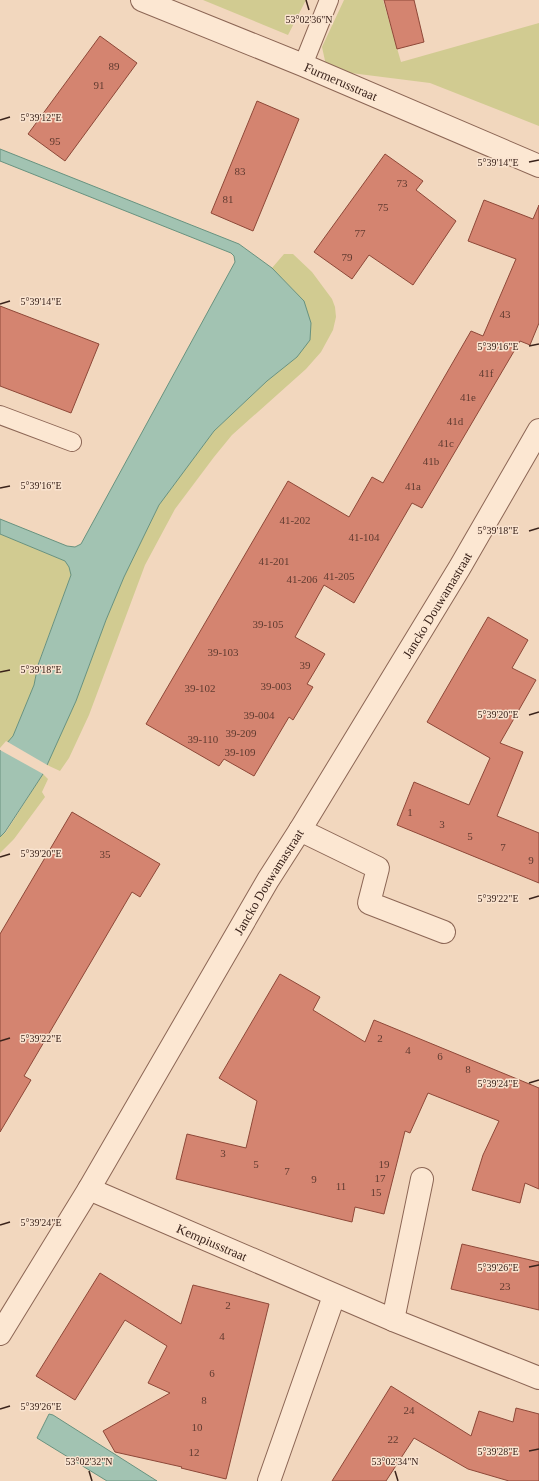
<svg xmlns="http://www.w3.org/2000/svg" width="539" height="1481" font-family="Georgia,serif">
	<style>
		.green { fill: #d1cb91 }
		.water { fill: #a2c3b2; stroke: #68927f }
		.pier { fill: #f2d7be }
		.building { fill: #d48470; stroke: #8e4838 }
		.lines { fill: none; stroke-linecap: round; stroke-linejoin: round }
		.service-casing { stroke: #8c6655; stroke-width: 20 }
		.minor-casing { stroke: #8c6655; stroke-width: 24 }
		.service { stroke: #fce7d2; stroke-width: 18 }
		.minor { stroke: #fce7d2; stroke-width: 22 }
		.ticks { fill: none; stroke: #3a231b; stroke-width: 1.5 }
		.labels { text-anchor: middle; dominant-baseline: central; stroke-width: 3; stroke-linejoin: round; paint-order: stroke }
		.number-label { font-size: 11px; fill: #603b30 }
		.street-label { font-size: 13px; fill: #3a231b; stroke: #f9e3cf }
		.ticks-label { font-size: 10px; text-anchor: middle; fill: #3a231b; stroke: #f9e3cf; stroke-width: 3; stroke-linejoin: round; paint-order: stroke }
	</style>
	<rect width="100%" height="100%" fill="#f2d7be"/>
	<!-- green -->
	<g class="green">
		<path d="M203,0H306L288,35Z"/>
		<path d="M344,0H383L401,62L539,23V126L430,83L327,70L322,47Z"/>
		<path d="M284,254H293L312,272L332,299L335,307L336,317L333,330L321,352L306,369L232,435L214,457L175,509L145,565L89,715L69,758L60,771L47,765L76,701L106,620L124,577L159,505L214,431L267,381L297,357L304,301L272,268Z"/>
		<path d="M0,534L65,561L69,567L71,575L38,664L34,685L13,736L0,751Z"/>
		<path d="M43,774L48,779L42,792L45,797L14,839L0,853V837L6,832Z"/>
	</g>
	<!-- water -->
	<g class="water">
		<path d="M0,149L239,244L272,268L304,301L311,323L310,340L297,357L267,381L214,431L159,505L124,577L106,620L76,701L43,774L5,832L0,837V751L13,736L34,685L38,665L71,575L69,567L65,561L0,534V519L67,546L75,547L81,544L235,262L234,256L231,253L0,161Z"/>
		<path d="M49,1414L53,1415L157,1481H107L37,1438Z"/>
	</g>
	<!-- pier -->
	<path class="pier" d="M6,741L49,766L45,775L0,750V748Z"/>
	<!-- building -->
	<g class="building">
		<path d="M384,0H414L424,42L397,49Z"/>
		<path d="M100,36L137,63L65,161L28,134Z"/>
		<path d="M257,101L299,119L253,231L211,213Z"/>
		<path d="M385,154L423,181L416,190L456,221L413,285L369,255L352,279L314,252Z"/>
		<path d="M484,200L533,219L539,205V323L530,345L520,341L422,508L412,503L354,603L324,585L295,637L325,654L307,684L313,687L293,720L289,717L254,776L224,759L219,766L146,724L288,481L349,517L372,477L383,483L471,331L483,336L516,259L468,241Z"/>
		<path d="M0,306L99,344L71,413L0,386Z"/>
		<path d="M488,617L528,640L512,668L536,680L500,743L523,752L497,816L539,833V883L397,825L414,782L469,805L490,758L427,722Z"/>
		<path d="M72,812L160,864L140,897L132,892L24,1076L31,1080L0,1132V934Z"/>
		<path d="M280,974L320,997L313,1010L365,1042L374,1020L539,1088V1189L525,1183L520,1203L472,1190L483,1155L499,1121L428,1093L410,1133L405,1131L384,1214L355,1207L352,1222L176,1179L187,1134L246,1148L257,1101L219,1078Z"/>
		<path d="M462,1244L539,1262V1310L451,1289Z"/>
		<path d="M100,1273L181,1324L193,1285L269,1304L226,1479L181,1468L182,1467L115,1452L103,1431L170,1393L148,1383L167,1346L125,1320L75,1400L36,1376Z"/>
		<path d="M391,1386L471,1436L479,1411L513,1422L516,1408L539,1414V1481H509L468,1469L414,1438L386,1481H332Z"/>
	</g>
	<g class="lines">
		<!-- service casing -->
		<g class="service-casing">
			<g id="service">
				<path d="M303,65L329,0"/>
				<path d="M0,415L72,442"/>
			</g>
		</g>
		<!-- minor casing -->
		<g class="minor-casing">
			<g id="minor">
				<path id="s1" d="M142,0L303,65L539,166"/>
				<path d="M300,830L378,868L369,903L444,932"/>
				<path id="s2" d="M89,1189L393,1320L539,1378"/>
				<path d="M393,1320L422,1179"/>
				<path id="s3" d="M0,1334L89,1189L268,880L300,830L460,567L539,430"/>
				<path d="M269,1481L334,1296"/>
			</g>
		</g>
		<!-- service -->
		<use href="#service" class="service"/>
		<!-- minor -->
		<use href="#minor" class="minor"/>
	</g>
	<!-- ticks -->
	<path class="ticks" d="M306,0L309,10M0,120L10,117M529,162L539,160M0,304L10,301M529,346L539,344M0,488L10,486M529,531L539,528M0,672L10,670M529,715L539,712M0,857L10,854M529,899L539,896M0,1041L10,1038M529,1083L539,1080M0,1225L10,1222M529,1267L539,1265M0,1409L10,1406M529,1451L539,1449M89,1471L92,1481M395,1471L398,1481"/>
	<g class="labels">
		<!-- number labels -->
		<g class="number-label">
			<text x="114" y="66">89</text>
			<text x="99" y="85">91</text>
			<text x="55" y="141">95</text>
			<text x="240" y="171">83</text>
			<text x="402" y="183">73</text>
			<text x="228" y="199">81</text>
			<text x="383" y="207">75</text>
			<text x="360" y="233">77</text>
			<text x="347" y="257">79</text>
			<text x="505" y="314">43</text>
			<text x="486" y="373">41f</text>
			<text x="468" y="397">41e</text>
			<text x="455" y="421">41d</text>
			<text x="446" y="443">41c</text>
			<text x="431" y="461">41b</text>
			<text x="413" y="486">41a</text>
			<text x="295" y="520">41-202</text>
			<text x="364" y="537">41-104</text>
			<text x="274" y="561">41-201</text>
			<text x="339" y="576">41-205</text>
			<text x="302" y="579">41-206</text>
			<text x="268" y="624">39-105</text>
			<text x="223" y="652">39-103</text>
			<text x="305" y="665">39</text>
			<text x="276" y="686">39-003</text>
			<text x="200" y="688">39-102</text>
			<text x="259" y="715">39-004</text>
			<text x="241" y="733">39-209</text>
			<text x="203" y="739">39-110</text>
			<text x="240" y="752">39-109</text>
			<text x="410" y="812">1</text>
			<text x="442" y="824">3</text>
			<text x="470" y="836">5</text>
			<text x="503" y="847">7</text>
			<text x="105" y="854">35</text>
			<text x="531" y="860">9</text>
			<text x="380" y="1038">2</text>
			<text x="408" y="1050">4</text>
			<text x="440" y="1056">6</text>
			<text x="468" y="1069">8</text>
			<text x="223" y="1153">3</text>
			<text x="256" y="1164">5</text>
			<text x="384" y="1164">19</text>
			<text x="287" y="1171">7</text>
			<text x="380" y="1178">17</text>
			<text x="314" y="1179">9</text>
			<text x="341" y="1186">11</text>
			<text x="376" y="1192">15</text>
			<text x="505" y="1286">23</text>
			<text x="228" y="1305">2</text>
			<text x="222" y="1336">4</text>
			<text x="212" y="1373">6</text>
			<text x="204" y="1400">8</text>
			<text x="409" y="1410">24</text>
			<text x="197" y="1427">10</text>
			<text x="393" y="1439">22</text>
			<text x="194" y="1452">12</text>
		</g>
		<!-- street labels -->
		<g class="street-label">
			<text stroke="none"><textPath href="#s1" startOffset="215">Furmerusstraat</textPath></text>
			<text stroke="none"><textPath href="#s3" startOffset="850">Jancko Douwamastraat</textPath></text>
			<text stroke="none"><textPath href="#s3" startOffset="526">Jancko Douwamastraat</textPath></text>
			<text stroke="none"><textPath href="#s2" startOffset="134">Kempiusstraat</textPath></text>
		</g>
	</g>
	<g class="ticks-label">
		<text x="309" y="23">53°02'36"N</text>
		<text x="41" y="121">5°39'12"E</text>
		<text x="498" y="166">5°39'14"E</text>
		<text x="41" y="305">5°39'14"E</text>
		<text x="498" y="350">5°39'16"E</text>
		<text x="41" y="489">5°39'16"E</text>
		<text x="498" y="534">5°39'18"E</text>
		<text x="41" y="673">5°39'18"E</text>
		<text x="498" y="718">5°39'20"E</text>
		<text x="41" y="857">5°39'20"E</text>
		<text x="498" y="902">5°39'22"E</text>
		<text x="41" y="1042">5°39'22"E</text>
		<text x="498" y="1087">5°39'24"E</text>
		<text x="41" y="1226">5°39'24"E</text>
		<text x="498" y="1271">5°39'26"E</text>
		<text x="41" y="1410">5°39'26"E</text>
		<text x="498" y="1455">5°39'28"E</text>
		<text x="89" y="1465">53°02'32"N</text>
		<text x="395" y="1465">53°02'34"N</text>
	</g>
</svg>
